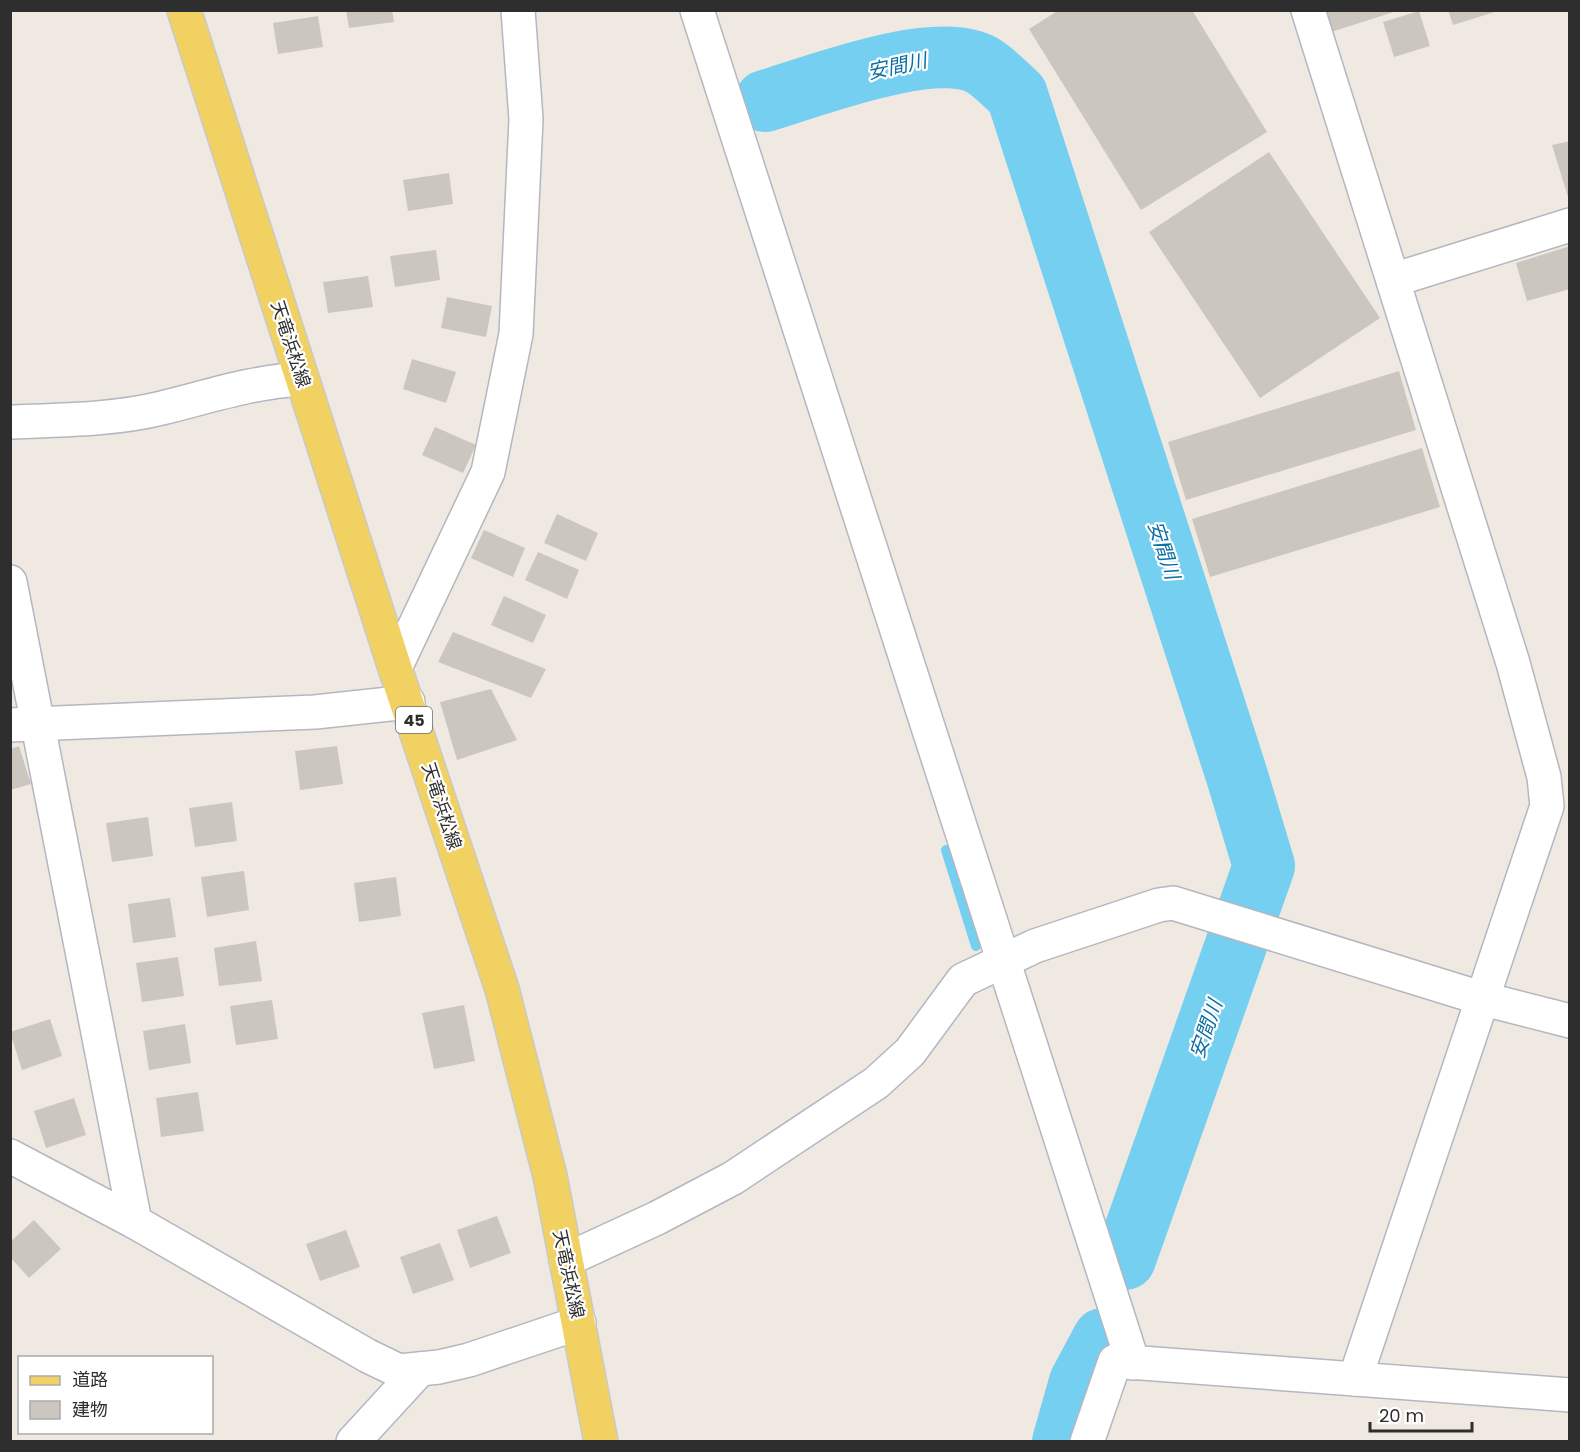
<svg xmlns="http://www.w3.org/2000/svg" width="1580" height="1452" font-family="Poppins,'Noto Sans JP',sans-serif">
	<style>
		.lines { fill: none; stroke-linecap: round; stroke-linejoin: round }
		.stream { stroke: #75cff0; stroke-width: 10 }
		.river { stroke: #75cff0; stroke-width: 62 }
		.building { fill: #cbc7bf }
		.minor-casing { stroke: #b4b7c1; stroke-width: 36 }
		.major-casing { stroke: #c9c9c9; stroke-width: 36 }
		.minor { stroke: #fff; stroke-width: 33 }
		.major { stroke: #f2d163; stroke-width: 33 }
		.labels { text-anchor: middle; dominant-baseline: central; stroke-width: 4.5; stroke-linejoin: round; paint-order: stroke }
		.shield { fill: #fff; stroke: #6d6d6d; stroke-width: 1.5 }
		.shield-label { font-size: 16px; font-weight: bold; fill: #2e2e2e }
		.street-label { font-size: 18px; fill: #2e2e2e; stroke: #fff }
		.water-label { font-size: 20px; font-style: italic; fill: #0d6fa3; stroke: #fff }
	</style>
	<rect width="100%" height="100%" fill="#efe9e1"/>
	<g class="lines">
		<!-- stream -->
		<path class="stream" d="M946,850L976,946"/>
		<!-- river -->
		<g class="river">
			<path d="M765,101C815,86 936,39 982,65C994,72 1006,85 1017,95L1237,776L1264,866L1125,1259"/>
			<path d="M1063,1442L1080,1382L1103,1339"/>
		</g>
	</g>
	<!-- building -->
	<g class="building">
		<path d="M346,10H392L394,22L349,28Z"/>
		<path d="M1059,10H1192L1267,132L1141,210L1029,29Z"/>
		<path d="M1320,10H1397V11L1328,33Z"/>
		<path d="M1448,10H1498V11L1453,25Z"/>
		<path d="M1419,11L1430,46L1394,57L1383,22Z"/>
		<path d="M318,16L323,47L278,54L273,23Z"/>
		<path d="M1570,141V196L1568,197L1552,145Z"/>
		<path d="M1269,152L1380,318L1260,398L1149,232Z"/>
		<path d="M449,173L453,204L408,211L403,180Z"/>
		<path d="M1570,246V289L1527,301L1516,263Z"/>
		<path d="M436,250L440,280L395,287L390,256Z"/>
		<path d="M368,276L373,307L328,313L323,282Z"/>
		<path d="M447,297L492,306L486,337L441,328Z"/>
		<path d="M412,359L456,372L446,403L403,389Z"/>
		<path d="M1399,371L1416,430L1186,500L1168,442Z"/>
		<path d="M435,427L476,445L463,473L422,455Z"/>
		<path d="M1422,448L1440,507L1210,577L1192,519Z"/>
		<path d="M557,514L598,533L586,561L544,543Z"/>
		<path d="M484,530L525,548L513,577L471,558Z"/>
		<path d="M538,552L579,570L567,599L525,580Z"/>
		<path d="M504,596L546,615L533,643L491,625Z"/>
		<path d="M453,632L546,669L531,698L438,662Z"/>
		<path d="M491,689L517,740L457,760L440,702Z"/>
		<path d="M19,746L31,784L10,790V749Z"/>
		<path d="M337,746L343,784L300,790L295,751Z"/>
		<path d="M232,802L237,841L195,847L189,808Z"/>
		<path d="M148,817L153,856L112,862L106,823Z"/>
		<path d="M244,871L249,910L207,917L201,877Z"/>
		<path d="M396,877L401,916L359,922L354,883Z"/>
		<path d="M170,898L176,937L133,943L128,904Z"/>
		<path d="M256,941L262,981L219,986L214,948Z"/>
		<path d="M178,957L184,996L142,1002L136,963Z"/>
		<path d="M272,1000L278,1039L236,1045L230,1006Z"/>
		<path d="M464,1005L475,1061L434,1069L422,1013Z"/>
		<path d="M50,1019L62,1056L22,1070L10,1032Z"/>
		<path d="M185,1024L191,1063L149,1070L143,1031Z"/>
		<path d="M198,1092L204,1131L161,1137L156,1098Z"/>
		<path d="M74,1098L86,1135L46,1148L34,1111Z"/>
		<path d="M497,1216L511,1253L470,1268L457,1230Z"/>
		<path d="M34,1220L61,1249L29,1278L10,1257V1242Z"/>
		<path d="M346,1230L360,1267L320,1281L306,1244Z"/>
		<path d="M440,1243L454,1280L413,1294L400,1257Z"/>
	</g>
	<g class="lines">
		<!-- minor casing -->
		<g class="minor-casing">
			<g id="minor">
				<path d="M697,10L1133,1363"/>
				<path d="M1308,10L1513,663L1544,777L1547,806L1355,1379"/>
				<path d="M1393,280L1570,225"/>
				<path d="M10,422C61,420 113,420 162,408C211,396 251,382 302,379"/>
				<path d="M10,582L135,1222"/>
				<path d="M395,668L488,472L516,334L526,119L518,10"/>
				<path d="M10,725L315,712L408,702"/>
				<path d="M10,1156L135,1222L368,1356L399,1371L439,1367L469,1360L579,1323"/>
				<path d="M566,1260L657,1218L733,1178L876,1083L910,1052L963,980L1035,946L1159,905L1173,903L1484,999L1570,1021"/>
				<path d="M353,1442L420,1369"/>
				<path d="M1087,1442L1115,1361L1570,1395"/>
			</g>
		</g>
		<!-- major casing -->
		<g class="major-casing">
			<path id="major" d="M184,10L395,668L502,989L550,1176L601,1442"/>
		</g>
		<!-- minor -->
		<use href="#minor" class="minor"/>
		<!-- major -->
		<use href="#major" class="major"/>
	</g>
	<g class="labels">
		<!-- shield labels -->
		<rect class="shield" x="396" y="707" width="36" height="26" rx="4.5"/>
		<g class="shield-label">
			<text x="414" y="720">45</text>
		</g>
		<!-- street labels -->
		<g class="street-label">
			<text transform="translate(291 344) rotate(72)">天竜浜松線</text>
			<text transform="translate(442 806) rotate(72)">天竜浜松線</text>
			<text transform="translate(569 1274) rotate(78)">天竜浜松線</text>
		</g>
		<!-- water labels -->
		<g class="water-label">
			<text transform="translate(897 66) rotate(-12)">安間川</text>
			<text transform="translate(1164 550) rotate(72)">安間川</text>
			<text transform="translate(1206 1029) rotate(-71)">安間川</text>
		</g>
	</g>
	<!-- border -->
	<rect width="1580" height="1452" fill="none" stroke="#2e2e2e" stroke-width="24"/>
	<!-- legend -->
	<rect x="18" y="1356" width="195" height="78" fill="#ffffff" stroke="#ababab" stroke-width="1.5"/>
	<rect x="30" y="1376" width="30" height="9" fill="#f2d163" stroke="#ababab" stroke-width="1.5"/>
	<text x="72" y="1386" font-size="18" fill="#2e2e2e">道路</text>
	<rect x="30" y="1401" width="30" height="18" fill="#cbc7bf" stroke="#ababab" stroke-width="1.5"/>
	<text x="72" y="1416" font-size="18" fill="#2e2e2e">建物</text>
	<!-- scale -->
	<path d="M1370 1422v9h102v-9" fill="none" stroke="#2e2e2e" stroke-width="3"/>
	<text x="1379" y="1422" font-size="18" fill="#2e2e2e" stroke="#ffffff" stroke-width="4.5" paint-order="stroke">20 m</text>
</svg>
